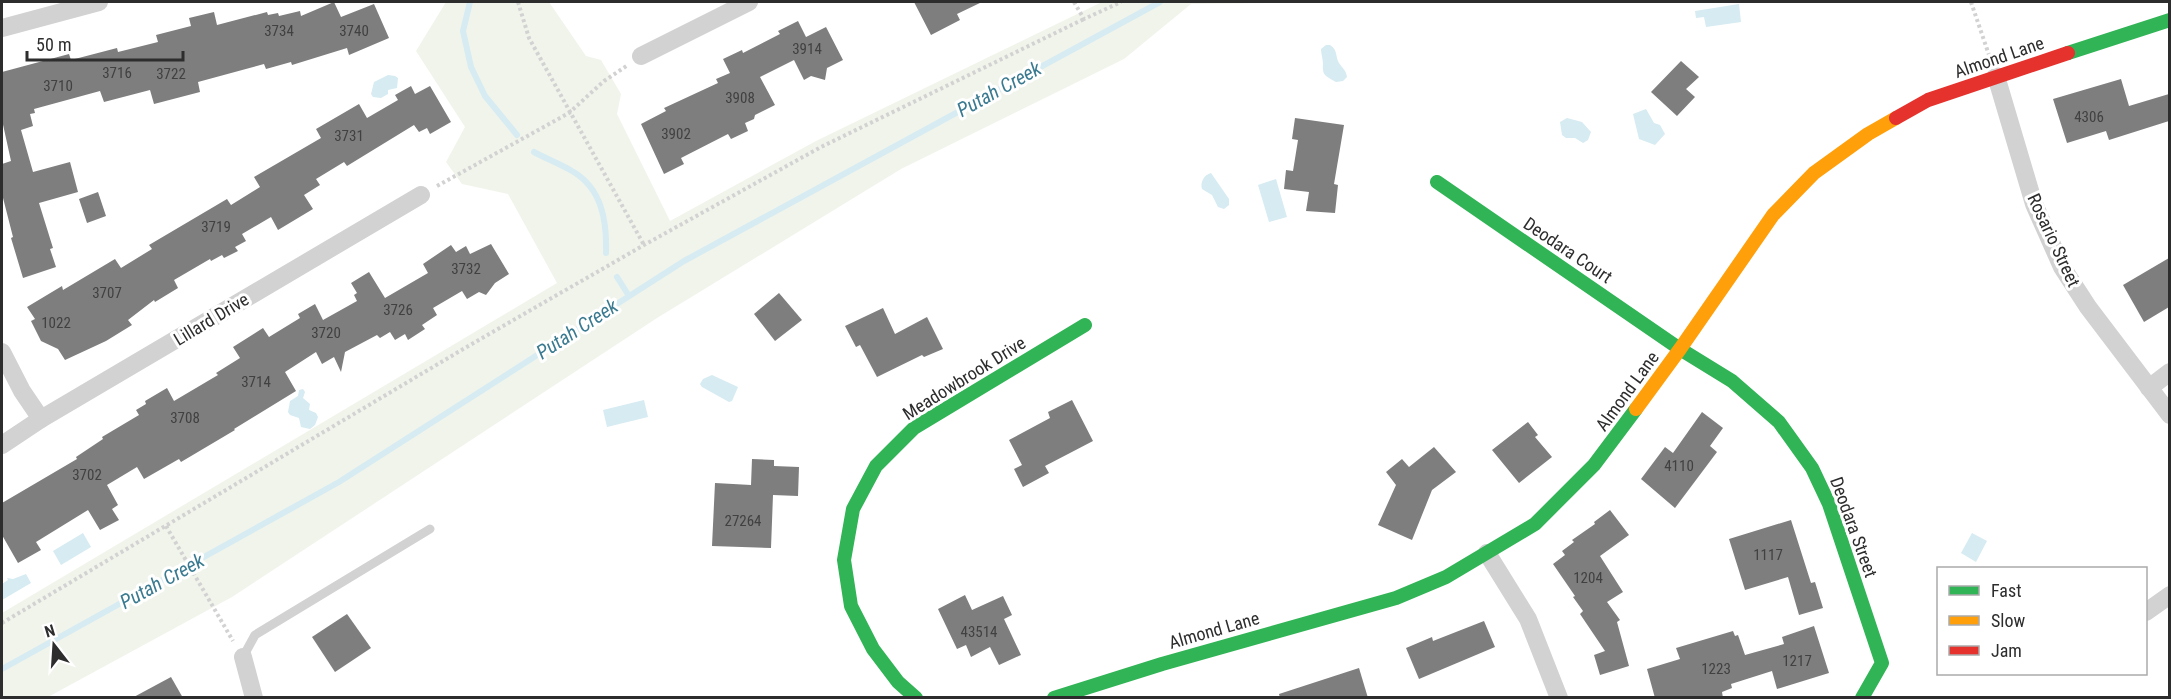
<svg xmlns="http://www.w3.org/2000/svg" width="2171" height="699" font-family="'Roboto Condensed',sans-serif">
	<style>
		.green { fill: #f1f4eb }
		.water { fill: #d6ebf2 }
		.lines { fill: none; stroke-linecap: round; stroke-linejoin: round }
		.stream { stroke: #d6ebf2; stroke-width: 6 }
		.building { fill: #7e7e7e }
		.path { stroke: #d2d2d2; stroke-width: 4; stroke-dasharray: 3 3; stroke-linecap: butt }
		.lane { stroke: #d2d2d2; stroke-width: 9 }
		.street { stroke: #d2d2d2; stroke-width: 18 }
		.fast { stroke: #30b455; stroke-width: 14 }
		.slow { stroke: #ff9f0a; stroke-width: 14 }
		.jam { stroke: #e5322d; stroke-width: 14 }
		.labels { text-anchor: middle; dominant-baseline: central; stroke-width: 6; stroke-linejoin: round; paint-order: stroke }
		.number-label { font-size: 15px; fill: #414141 }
		.street-label { font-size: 18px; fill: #2d2d2d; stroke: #fff }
		.water-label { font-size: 20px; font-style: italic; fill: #3a7a90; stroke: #fff }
	</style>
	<rect width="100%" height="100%" fill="#fff"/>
	<!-- green -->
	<path class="green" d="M446,2H549L586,56L601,60L621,94L617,114L670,221L816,141L1102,2H1352L1191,4L1124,59L901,169L657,318L232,597L48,697H2V613L557,283L508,194L462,184L446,162L465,127L416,51Z"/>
	<!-- water -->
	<g class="water">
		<path d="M1739,4L1741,22L1706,27L1704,17L1696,18L1695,11Z"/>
		<path d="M1326,45H1330C1338,50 1335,56 1339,63C1343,69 1346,70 1347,77L1343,81L1336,82C1326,76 1322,76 1323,64C1323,59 1321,54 1321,49Z"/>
		<path d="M388,75L395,76L398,78L397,88L388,90V94L381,98L373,97L371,94L374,82Z"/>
		<path d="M1646,109L1654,123L1660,125L1665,134L1655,145L1639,139L1633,114Z"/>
		<path d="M1567,118L1582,122L1591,132L1588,140L1583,143L1575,138H1566L1562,135L1560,122Z"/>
		<path d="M1211,173L1229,199V205L1224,209L1218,207L1212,195L1202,189C1200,182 1204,175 1211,173Z"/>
		<path d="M1276,179L1287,217L1269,222L1258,185Z"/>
		<path d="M712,375L738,387L732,401L729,402L702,387L700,384L703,379Z"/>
		<path d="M303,389L305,392L303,398L310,404L309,410L316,413L318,417L315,425L310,429L301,427L299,418L290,415L288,412L290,401L298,396L299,390Z"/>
		<path d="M644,400L648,417L607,427L603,410Z"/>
		<path d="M83,533L91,547L61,565L53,551Z"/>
		<path d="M1972,533L1987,541L1976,562L1961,553Z"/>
		<path d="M26,574L31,583L2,600V584L8,580L7,578L13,579Z"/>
	</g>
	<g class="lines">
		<!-- stream -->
		<g class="stream">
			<path d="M470,2L463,31L471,67L485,96L517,135"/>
			<path d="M534,152C547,159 560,164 572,171C602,188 607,221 606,253"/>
			<path d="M617,277L629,296"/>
			<path d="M2,669L339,482L684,261L1160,2"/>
		</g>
	</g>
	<!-- building -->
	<g class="building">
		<path d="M334,2L341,17L374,4L389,38L349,55L347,48L292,65L291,62L266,69L264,64L198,82L200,92L154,104L150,90L104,102L100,91L34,109L35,113L30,114L33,126L21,130L33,172L70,162L78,192L39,203L53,248L50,249L56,267L23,278L11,238L13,237L2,194V164L11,161L2,120V72L69,54L71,60L117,48L118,52L158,42L156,35L191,26L189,18L214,12L217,25L267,12L268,15L278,13L279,16L300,11L301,16Z"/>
		<path d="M914,2H982L957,14L960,20L931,35Z"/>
		<path d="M798,21L806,37L826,27L843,60L827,68L825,80L811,76L804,80L794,60L760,77L775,105L755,115L754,119L745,123L748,131L731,139L728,134L681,158L684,164L664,174L641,124L666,111L664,108L718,83L716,79L730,73L723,59L742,50L743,53L780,34L778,31Z"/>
		<path d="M1681,61L1699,77L1686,89L1695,97L1677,116L1651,92Z"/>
		<path d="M2121,79L2129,106L2169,94V121L2109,140L2106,131L2067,143L2053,99Z"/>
		<path d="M411,86L415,94L430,86L451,122L430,134L427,128L419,132L414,125L347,166L344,162L316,179L320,185L304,195L313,209L278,230L271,217L242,234L246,241L235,247L238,251L224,258L222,255L211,261L210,259L174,280L178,288L155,302L154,300L128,320L132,325L106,341L65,360L58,349L41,341L31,321L35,319L27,307L62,286L63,290L115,259L121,268L152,249L149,245L227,199L231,205L260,187L254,177L321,138L316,129L359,104L367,118L398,100L395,95Z"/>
		<path d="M1295,118L1344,125L1334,184L1338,185L1335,213L1306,211L1309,192L1284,189L1286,170L1293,171L1298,140L1292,139Z"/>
		<path d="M98,192L106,216L87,223L79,199Z"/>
		<path d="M491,244L509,274L495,283L486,295L479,292L467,299L462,291L433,308L437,315L422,325L425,329L408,340L405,334L395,340L390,332L380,338L377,335L345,352L341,372L334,357L322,364L316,352L285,372L296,391L234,429L235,430L181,462L179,459L144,479L137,467L107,485L118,505L112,509L119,520L100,530L88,510L36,542L41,550L18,563L2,535V503L77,459L76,457L103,439L102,437L139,415L136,410L146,404L145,401L167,388L174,401L218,375L216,373L240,358L233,347L263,328L269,337L300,318L298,314L315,304L323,320L357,301L354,295L357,293L351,283L369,272L385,298L428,273L423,264L451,245L456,252L466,246L470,254Z"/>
		<path d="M2169,258V307L2144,322L2123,285Z"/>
		<path d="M779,293L802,320L775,341L754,314Z"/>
		<path d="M883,308L895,334L927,317L943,349L924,357L922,355L877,377L860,345L856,347L845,326Z"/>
		<path d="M1072,400L1093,441L1045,466L1049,473L1023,487L1014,469L1022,465L1009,440L1050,418L1048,412Z"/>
		<path d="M1702,412L1723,428L1710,446L1717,452L1675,508L1641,479L1665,447L1673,453Z"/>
		<path d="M1528,422L1538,435L1535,437L1552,457L1519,483L1492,450Z"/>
		<path d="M1434,447L1456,472L1432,490L1412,540L1378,525L1396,485L1386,472L1402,459L1409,467Z"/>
		<path d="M752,459L774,460V466L799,467L798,496L773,495L771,548L712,546L715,483L751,485Z"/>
		<path d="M1610,510L1629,535L1600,556L1623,592L1607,602L1620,620L1617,622L1629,666L1600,675L1594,655L1605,651L1580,614L1583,611L1573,597L1575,596L1553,564L1565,555L1562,551L1574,542L1572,540L1595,524L1594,522Z"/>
		<path d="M1791,520L1811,583L1815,582L1823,608L1799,615L1788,577L1745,590L1729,539Z"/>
		<path d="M965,595L972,610L1003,596L1012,615L1004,619L1021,655L999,665L990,647L971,657L966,645L957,649L938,609Z"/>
		<path d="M347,614L371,648L335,672L312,637Z"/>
		<path d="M1484,621L1495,647L1419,679L1406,648L1432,637L1433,641Z"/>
		<path d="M1814,626L1829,673L1777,689L1772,671L1731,684L1732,688L1722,692L1723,698H1655L1647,669L1680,659L1676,648L1733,631L1735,636L1738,635L1745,655L1784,644L1782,637Z"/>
		<path d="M1359,668L1368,698H1280L1279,694Z"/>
		<path d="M171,677L183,698H132Z"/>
	</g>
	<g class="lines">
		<!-- path -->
		<g class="path">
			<path d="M518,2L529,38L644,245"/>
			<path d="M1074,2L1084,19L1121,2"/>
			<path d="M1971,2L1989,55"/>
			<path d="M437,186L569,113L604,81L628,65"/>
			<path d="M166,526L233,641"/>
			<path d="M2,623L470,345L644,245L821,147L1084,19"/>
		</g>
		<!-- lane -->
		<path class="lane" d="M243,657L255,635L430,529"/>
		<!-- street -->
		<g class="street">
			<path d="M2,28L99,2"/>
			<path d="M641,56L749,2"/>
			<path d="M1996,76L2034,204L2062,267L2088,307L2170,415"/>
			<path d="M2,352L22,391L41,419"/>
			<path d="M2149,388L2170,372"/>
			<path d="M2,445L41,419L421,195"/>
			<path d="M1487,553L1528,619L1559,698"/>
			<path d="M2146,612L2170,595"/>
			<path d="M243,657L254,698"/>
		</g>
		<!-- fast -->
		<g class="fast">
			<path d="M2068,53L2170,20"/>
			<path d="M1437,182L1680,349L1732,381L1779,422L1812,468L1829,504L1882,663L1862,698"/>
			<path d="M916,698L898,682L873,649L851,606L844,560L853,509L876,466L914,428L1085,325"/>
			<path d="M1054,698L1162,664L1396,598L1446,577L1535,524L1594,465L1636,409"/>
		</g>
		<!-- slow -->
		<path class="slow" d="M1636,409L1680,349L1773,215L1814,173L1868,134L1896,118"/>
		<!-- jam -->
		<path class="jam" d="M1896,118L1928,100L2068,53"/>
	</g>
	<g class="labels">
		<!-- number labels -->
		<g class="number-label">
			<text x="279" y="31">3734</text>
			<text x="354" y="31">3740</text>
			<text x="807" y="49">3914</text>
			<text x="117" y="73">3716</text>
			<text x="171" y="74">3722</text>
			<text x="58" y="86">3710</text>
			<text x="740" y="98">3908</text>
			<text x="2089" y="117">4306</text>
			<text x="676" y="134">3902</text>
			<text x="349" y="136">3731</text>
			<text x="216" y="227">3719</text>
			<text x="466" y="269">3732</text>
			<text x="107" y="293">3707</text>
			<text x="398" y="310">3726</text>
			<text x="56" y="323">1022</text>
			<text x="326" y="333">3720</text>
			<text x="256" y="382">3714</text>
			<text x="185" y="418">3708</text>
			<text x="1679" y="466">4110</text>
			<text x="87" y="475">3702</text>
			<text x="743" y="521">27264</text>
			<text x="1768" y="555">1117</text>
			<text x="1588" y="578">1204</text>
			<text x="979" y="632">43514</text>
			<text x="1797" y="661">1217</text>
			<text x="1716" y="669">1223</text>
		</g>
		<!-- street labels -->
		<g class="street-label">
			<text transform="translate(1999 57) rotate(-19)">Almond Lane</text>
			<text transform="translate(2054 240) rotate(65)">Rosario Street</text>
			<text transform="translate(1568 250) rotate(34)">Deodara Court</text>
			<text transform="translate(211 319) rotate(-31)">Lillard Drive</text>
			<text transform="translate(964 378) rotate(-32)">Meadowbrook Drive</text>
			<text transform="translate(1627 391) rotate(-54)">Almond Lane</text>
			<text transform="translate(1854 527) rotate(70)">Deodara Street</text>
			<text transform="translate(1214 630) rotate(-16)">Almond Lane</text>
		</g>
		<!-- water labels -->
		<g class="water-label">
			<text transform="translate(999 89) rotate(-29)">Putah Creek</text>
			<text transform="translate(577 329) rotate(-33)">Putah Creek</text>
			<text transform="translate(162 581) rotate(-29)">Putah Creek</text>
		</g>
	</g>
	<!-- border -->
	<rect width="2171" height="699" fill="none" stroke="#2d2d2d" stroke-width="6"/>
	<!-- legend -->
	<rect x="1937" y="567" width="210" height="108" fill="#ffffff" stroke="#ababab" stroke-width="1.5"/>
	<rect x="1949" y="586" width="30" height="9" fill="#30b455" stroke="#ababab" stroke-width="1.5"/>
	<text x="1991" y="597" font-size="18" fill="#2d2d2d">Fast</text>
	<rect x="1949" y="616" width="30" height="9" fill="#ff9f0a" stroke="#ababab" stroke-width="1.5"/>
	<text x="1991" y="627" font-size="18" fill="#2d2d2d">Slow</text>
	<rect x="1949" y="646" width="30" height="9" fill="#e5322d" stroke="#ababab" stroke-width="1.5"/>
	<text x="1991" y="657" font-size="18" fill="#2d2d2d">Jam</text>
	<!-- north arrow -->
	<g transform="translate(54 645) rotate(343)" stroke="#ffffff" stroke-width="4.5" paint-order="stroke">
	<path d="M0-4.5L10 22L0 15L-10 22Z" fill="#2d2d2d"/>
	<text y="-9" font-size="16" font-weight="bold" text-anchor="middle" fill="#2d2d2d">N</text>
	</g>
	<!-- scale -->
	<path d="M27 51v9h156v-9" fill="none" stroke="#2d2d2d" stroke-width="3"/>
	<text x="36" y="51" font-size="18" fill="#2d2d2d" stroke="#ffffff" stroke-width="4.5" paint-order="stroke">50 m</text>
</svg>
